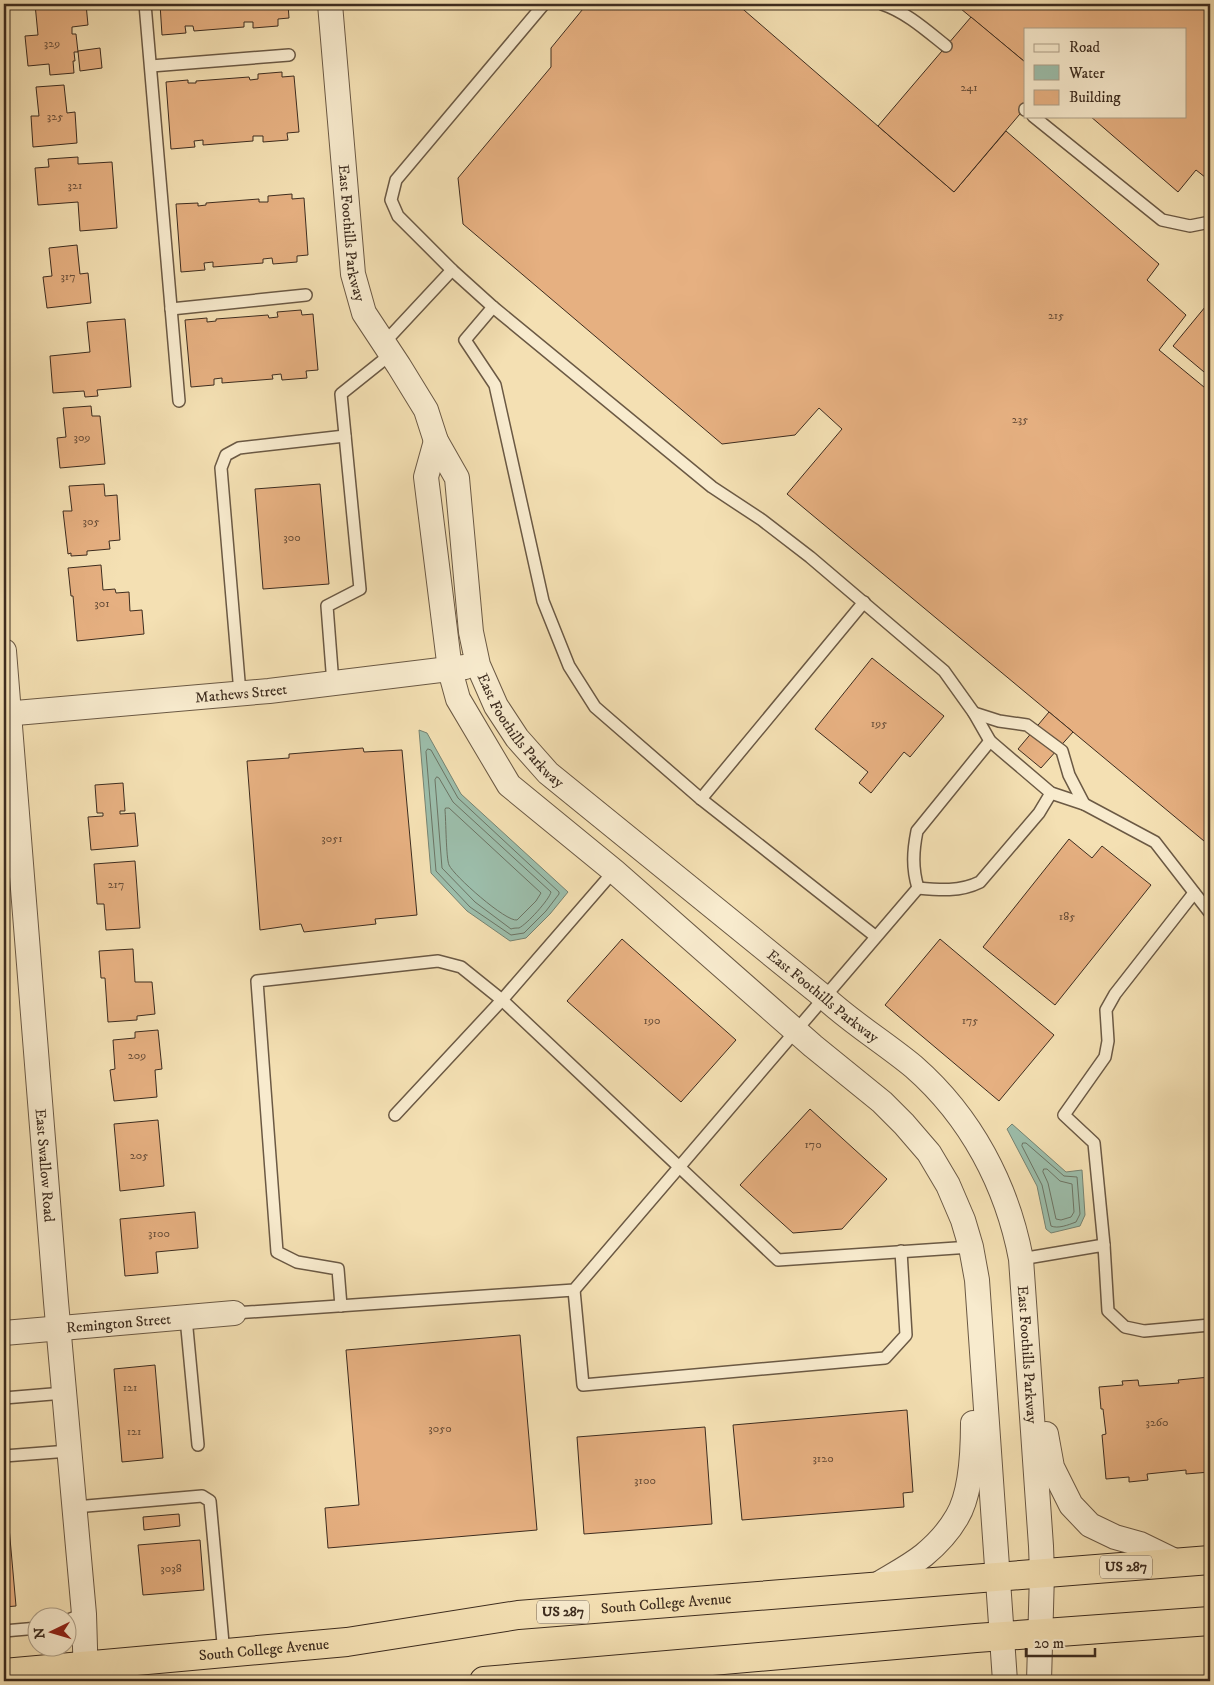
<svg xmlns="http://www.w3.org/2000/svg" width="1214" height="1685" font-family="'IM FELL DW Pica',serif">
	<style>
		.water { fill: #9cbdaa; stroke: #768372 }
		.lines { fill: none; stroke-linecap: round; stroke-linejoin: round }
		.shore { stroke: #6c7464; stroke-width: 1 }
		.building { fill: #e6b081; stroke: #3d2c1f }
		.service-casing { stroke: #6b5944; stroke-width: 14 }
		.minor-casing { stroke: #6b5944; stroke-width: 26 }
		.trunk-casing { stroke: #3d2c1f; stroke-width: 30 }
		.service { stroke: #f8ebce; stroke-width: 11 }
		.minor { stroke: #f8ebce; stroke-width: 24 }
		.trunk { stroke: #f4e0b3; stroke-width: 28 }
		.labels { text-anchor: middle; dominant-baseline: central; stroke-width: 4.5; stroke-linejoin: round; paint-order: stroke }
		.number-label { font-size: 12px; fill: #674d38 }
		.shield { fill: #f8ebce; stroke: #756554; stroke-width: 1 }
		.shield-label { font-size: 14px; font-weight: bold; fill: #3d2c1f }
		.street-label { font-size: 15px; fill: #3d2c1f; stroke: #f8ebce }
	</style>
	<rect width="100%" height="100%" fill="#f4e0b3"/>
	<filter id="stains"><feTurbulence type="fractalNoise" baseFrequency=".004" numOctaves="4"/><feColorMatrix values="0 0 0 0 .2 0 0 0 0 .09 0 0 0 0 .02 0 0 0 .5 -.17"/></filter>
	<radialGradient id="worn" r=".72"><stop offset=".6" stop-color="#630" stop-opacity="0"/><stop offset="1" stop-color="#630" stop-opacity=".3"/></radialGradient>
	<!-- water -->
	<g class="water">
		<path d="M419,730L427,733L461,794L568,892L550,914L526,938L510,941L467,911L431,873Z"/>
		<path d="M1012,1124L1066,1172L1082,1170L1085,1215L1080,1226L1051,1233L1046,1229L1037,1186L1007,1129Z"/>
	</g>
	<g class="lines">
		<!-- shore -->
		<g class="shore">
			<path d="M428,749L431,750L458,798L559,892V894L546,911L524,933L511,935L470,907L436,871L426,752Z"/>
			<path d="M437,777L439,778L453,802L551,892C549,900 527,924 519,928C517,928 513,928 511,929L475,902L442,868L435,780Z"/>
			<path d="M446,808H449L541,893L536,901L517,920C506,922 454,876 449,865C446,858 446,820 445,810Z"/>
			<path d="M1023,1143H1026L1064,1176L1077,1177L1080,1214L1076,1222C1068,1225 1058,1229 1051,1226L1042,1185L1022,1146Z"/>
			<path d="M1044,1169H1047L1060,1181L1072,1184L1074,1212L1071,1217L1061,1220L1056,1219L1048,1183L1043,1172Z"/>
		</g>
	</g>
	<!-- building -->
	<g class="building">
		<path d="M35,4H86L88,25L72,27V34H76L78,52H74L75,61H73L74,73L50,75L49,64L28,66L25,36L38,35Z"/>
		<path d="M160,4H288L289,18L278,19V26L253,28V22H244V27L194,31L193,26H185L186,33L162,35Z"/>
		<path d="M587,4H737L954,192L1006,131L1159,264L1147,280L1186,315L1159,350L1210,392V846L787,494L842,429L819,408L795,435L722,444L463,224L458,178L551,67V48Z"/>
		<path d="M955,4H1210V181L1196,170L1178,192L1090,116H1185V29H1025V62Z"/>
		<path d="M971,17L1025,62V108L954,192L878,126Z"/>
		<path d="M100,48L102,68L80,71L78,51Z"/>
		<path d="M282,72V77L294,76L299,132L287,133L288,140L263,142V136H253V141L203,145V140L194,141L195,147L171,149L166,82L188,80V83H196V81L249,77L250,80L258,79V74Z"/>
		<path d="M64,85L67,113L75,112L77,143L33,147L31,116H39L36,87Z"/>
		<path d="M78,157V164L112,162L117,228L80,231L78,202L38,205L35,168L49,167L48,159Z"/>
		<path d="M292,194V199L304,198L308,255L297,256V262L273,264L272,258L263,259V263L213,267V262L204,263L205,270L181,272L176,204L198,203V206L206,205V203L259,199V202H268V196Z"/>
		<path d="M77,245L80,274L88,273L91,303L47,308L43,277L52,276L49,248Z"/>
		<path d="M1210,301V377L1173,346Z"/>
		<path d="M301,310L302,315L313,314L318,370L306,371L307,378L282,380L281,374L272,375L273,379L222,383V378L214,379V385L191,387L185,320L207,318V322L216,321V319L268,315L269,318L278,317L277,312Z"/>
		<path d="M125,319L131,387L97,390L98,396L85,397L84,391L53,393L50,356L90,352L87,322Z"/>
		<path d="M91,406L92,416H100L105,464L60,468L57,438L66,437L63,408Z"/>
		<path d="M104,484L105,496L117,495L120,540L109,541L110,549L87,551V555L71,556V553L68,554L63,511H72L69,486Z"/>
		<path d="M320,484L329,584L263,589L255,489Z"/>
		<path d="M101,565L103,590L115,589L116,593L129,592L130,611L142,610L144,634L77,641L73,596H71L68,568Z"/>
		<path d="M872,658L944,716L910,757L904,752L871,793L859,783L868,772L815,729Z"/>
		<path d="M1049,712L1073,732L1041,768L1018,749Z"/>
		<path d="M363,748L364,752L402,750L417,915L375,919L376,924L304,932L301,924L260,930L247,761L289,758V754Z"/>
		<path d="M123,783L125,811H120V814L135,813L138,846L91,850L88,817L103,816V813H97L95,785Z"/>
		<path d="M1069,839L1092,858L1102,846L1151,885L1055,1005L983,947Z"/>
		<path d="M135,861L140,928L106,930L104,904H97L94,864Z"/>
		<path d="M622,939L736,1040L681,1102L567,1001Z"/>
		<path d="M940,939L1054,1035L999,1101L885,1005Z"/>
		<path d="M133,949L135,982H152L155,1014L137,1016V1020L108,1022L105,978H101L99,951Z"/>
		<path d="M158,1030L162,1069L155,1070L157,1097L114,1101L110,1070L115,1069L113,1040L135,1038V1032Z"/>
		<path d="M810,1109L887,1179L842,1229L793,1233L740,1185Z"/>
		<path d="M158,1120L164,1186L120,1191L114,1124Z"/>
		<path d="M195,1212L198,1248L156,1252L158,1273L125,1276L120,1219Z"/>
		<path d="M520,1335L537,1530L328,1548L325,1508L359,1505L346,1350Z"/>
		<path d="M155,1365L163,1458L122,1462L114,1369Z"/>
		<path d="M1210,1377V1472L1186,1474V1470L1147,1474L1148,1480L1129,1482V1477L1106,1479L1102,1435L1106,1434L1103,1409H1101L1099,1387L1123,1385L1122,1381L1138,1380L1139,1386L1179,1383L1178,1380Z"/>
		<path d="M907,1410L913,1492L903,1493L904,1507L742,1520L733,1425Z"/>
		<path d="M705,1427L712,1524L584,1534L577,1437Z"/>
		<path d="M6,1493L16,1606L4,1607V1494Z"/>
		<path d="M179,1514L180,1526L144,1530L143,1517Z"/>
		<path d="M200,1540L204,1590L143,1595L138,1545Z"/>
	</g>
	<g class="lines">
		<!-- service casing -->
		<g class="service-casing">
			<g id="service">
				<path d="M145,4L179,401"/>
				<path d="M544,4L396,180L391,200L398,216L452,270L493,307L712,487L762,520L810,557L944,671L974,713L990,741L1051,793L1084,804L1155,842L1210,913"/>
				<path d="M882,4C906,12 926,30 946,46"/>
				<path d="M151,66L289,55"/>
				<path d="M1025,109V110"/>
				<path d="M1033,116L1162,220L1190,226L1210,222"/>
				<path d="M493,307L465,340L495,385L543,601L569,666L595,707L701,799L875,936"/>
				<path d="M171,309L306,295"/>
				<path d="M383,344L452,270"/>
				<path d="M333,684L327,606L360,589L341,394L391,354"/>
				<path d="M240,693L221,468L226,455L239,448L345,436"/>
				<path d="M974,713L999,721L1027,725L1062,751L1069,775L1084,804"/>
				<path d="M701,799L864,602"/>
				<path d="M918,888C939,890 960,892 980,882L1039,813L1051,793"/>
				<path d="M918,888C912,868 913,851 917,831L990,741"/>
				<path d="M395,1115L502,1000L614,871"/>
				<path d="M1104,1245L1094,1143L1064,1115L1105,1057L1108,1041L1106,1010L1115,994L1194,893"/>
				<path d="M1021,1259L1104,1245L1108,1311L1125,1327L1144,1331L1210,1325"/>
				<path d="M574,1290L583,1385L885,1358L906,1335L901,1251"/>
				<path d="M341,1306L338,1269L297,1262L277,1252L257,981L438,961L461,967L502,1000L778,1260L971,1247"/>
				<path d="M234,1313L574,1290L918,888"/>
				<path d="M186,1318L198,1445"/>
				<path d="M4,1398L64,1393"/>
				<path d="M4,1456L69,1451"/>
				<path d="M75,1507L202,1496L210,1501L224,1654"/>
				<path d="M68,1620L84,1614"/>
				<path d="M4,1631L38,1628"/>
			</g>
		</g>
		<!-- minor casing -->
		<g class="minor-casing">
			<g id="minor">
				<path id="s1" d="M330,4L353,274L364,313L399,366L426,410L436,441L457,478L471,632L478,665L496,706L517,738L548,773L824,997C852,1023 885,1043 914,1067C971,1117 1007,1185 1021,1259L1041,1546L1042,1573L1039,1681"/>
				<path d="M436,441L426,477L450,670L458,699L509,785L614,871L813,1046L882,1102L904,1124L929,1153L948,1185L963,1220L971,1247L977,1280L1005,1681"/>
				<path id="s2" d="M4,651L56,1302L84,1614L86,1681"/>
				<path id="s3" d="M4,714L269,691L465,667"/>
				<path id="s4" d="M4,1333L234,1313"/>
				<path d="M1046,1434L1052,1467L1071,1505L1090,1525L1115,1537L1140,1544L1179,1563"/>
				<path d="M875,1586C891,1576 909,1567 924,1555C936,1545 949,1531 957,1517C971,1494 973,1450 973,1423"/>
			</g>
		</g>
		<!-- trunk casing -->
		<g class="trunk-casing">
			<g id="trunk">
				<path id="s5" d="M4,1673L347,1642L518,1615L1210,1560"/>
				<path d="M484,1681L976,1638L1210,1621"/>
			</g>
		</g>
		<!-- service -->
		<use href="#service" class="service"/>
		<!-- minor -->
		<use href="#minor" class="minor"/>
		<!-- trunk -->
		<use href="#trunk" class="trunk"/>
	</g>
	<g class="labels">
		<!-- number labels -->
		<g class="number-label">
			<text x="52" y="43">329</text>
			<text x="969" y="87">241</text>
			<text x="55" y="116">325</text>
			<text x="75" y="185">321</text>
			<text x="68" y="276">317</text>
			<text x="1056" y="315">215</text>
			<text x="1020" y="419">235</text>
			<text x="82" y="437">309</text>
			<text x="91" y="521">305</text>
			<text x="292" y="537">300</text>
			<text x="102" y="603">301</text>
			<text x="879" y="723">195</text>
			<text x="332" y="838">3051</text>
			<text x="116" y="884">217</text>
			<text x="1067" y="916">185</text>
			<text x="652" y="1020">190</text>
			<text x="970" y="1020">175</text>
			<text x="137" y="1055">209</text>
			<text x="813" y="1144">170</text>
			<text x="139" y="1155">205</text>
			<text x="159" y="1233">3100</text>
			<text x="130" y="1387">121</text>
			<text x="1157" y="1422">3260</text>
			<text x="440" y="1428">3050</text>
			<text x="134" y="1431">121</text>
			<text x="823" y="1458">3120</text>
			<text x="645" y="1480">3100</text>
			<text x="171" y="1568">3038</text>
		</g>
		<!-- shield labels -->
		<g class="shield">
			<rect x="1100" y="1555.5" width="52" height="23" rx="4"/>
			<rect x="537" y="1600.5" width="52" height="23" rx="4"/>
		</g>
		<g class="shield-label">
			<text x="1126" y="1567">US 287</text>
			<text x="563" y="1612">US 287</text>
		</g>
		<!-- street labels -->
		<g class="street-label">
			<text stroke="none"><textPath href="#s1" startOffset="230">East Foothills Parkway</textPath></text>
			<text stroke="none"><textPath href="#s3" startOffset="238">Mathews Street</textPath></text>
			<text stroke="none"><textPath href="#s1" startOffset="769">East Foothills Parkway</textPath></text>
			<text stroke="none"><textPath href="#s1" startOffset="1174">East Foothills Parkway</textPath></text>
			<text stroke="none"><textPath href="#s2" startOffset="516">East Swallow Road</textPath></text>
			<text stroke="none"><textPath href="#s4" startOffset="115">Remington Street</textPath></text>
			<text stroke="none"><textPath href="#s1" startOffset="1609">East Foothills Parkway</textPath></text>
			<text stroke="none"><textPath href="#s5" startOffset="666">South College Avenue</textPath></text>
			<text stroke="none"><textPath href="#s5" startOffset="261">South College Avenue</textPath></text>
		</g>
	</g>
	<!-- margin -->
	<rect width="1214" height="1685" fill="none" stroke="#f4e0b3" stroke-width="20"/>
	<rect x="5" y="5" width="1204" height="1675" fill="none" stroke="#3d2c1f" stroke-width="2.5"/>
	<rect x="10" y="10" width="1194" height="1665" fill="none" stroke="#3d2c1f"/>
	<!-- legend -->
	<rect x="1024" y="28" width="162" height="90" fill="#f8ebce" stroke="#ad9f88"/>
	<rect x="1034" y="44" width="25" height="8" fill="#f8ebce" stroke="#ad9f88"/>
	<text x="1069" y="52" font-size="15" fill="#3d2c1f">Road</text>
	<rect x="1034" y="65" width="25" height="15" fill="#9cbdaa" stroke="#ad9f88"/>
	<text x="1069" y="78" font-size="15" fill="#3d2c1f">Water</text>
	<rect x="1034" y="90" width="25" height="15" fill="#e6b081" stroke="#ad9f88"/>
	<text x="1069" y="102" font-size="15" fill="#3d2c1f">Building</text>
	<!-- north arrow -->
	<g transform="translate(52 1632) rotate(265)"><circle r="24" fill="#f8ebce" stroke="#ad9f88"/>
	<path d="M0-4L9 19L0 12L-9 19Z" fill="#8f2418"/>
	<text y="-8" font-size="14" font-weight="bold" text-anchor="middle" fill="#3d2c1f">N</text>
	</g>
	<!-- scale -->
	<path d="M1026 1648v8h69v-8" fill="none" stroke="#3d2c1f" stroke-width="2.5"/>
	<text x="1034" y="1648" font-size="15" fill="#3d2c1f" stroke="#f8ebce" stroke-width="4" paint-order="stroke">20 m</text>
	<rect width="100%" height="100%" filter="url(#stains)"/>
	<rect width="100%" height="100%" fill="url(#worn)"/>
</svg>
